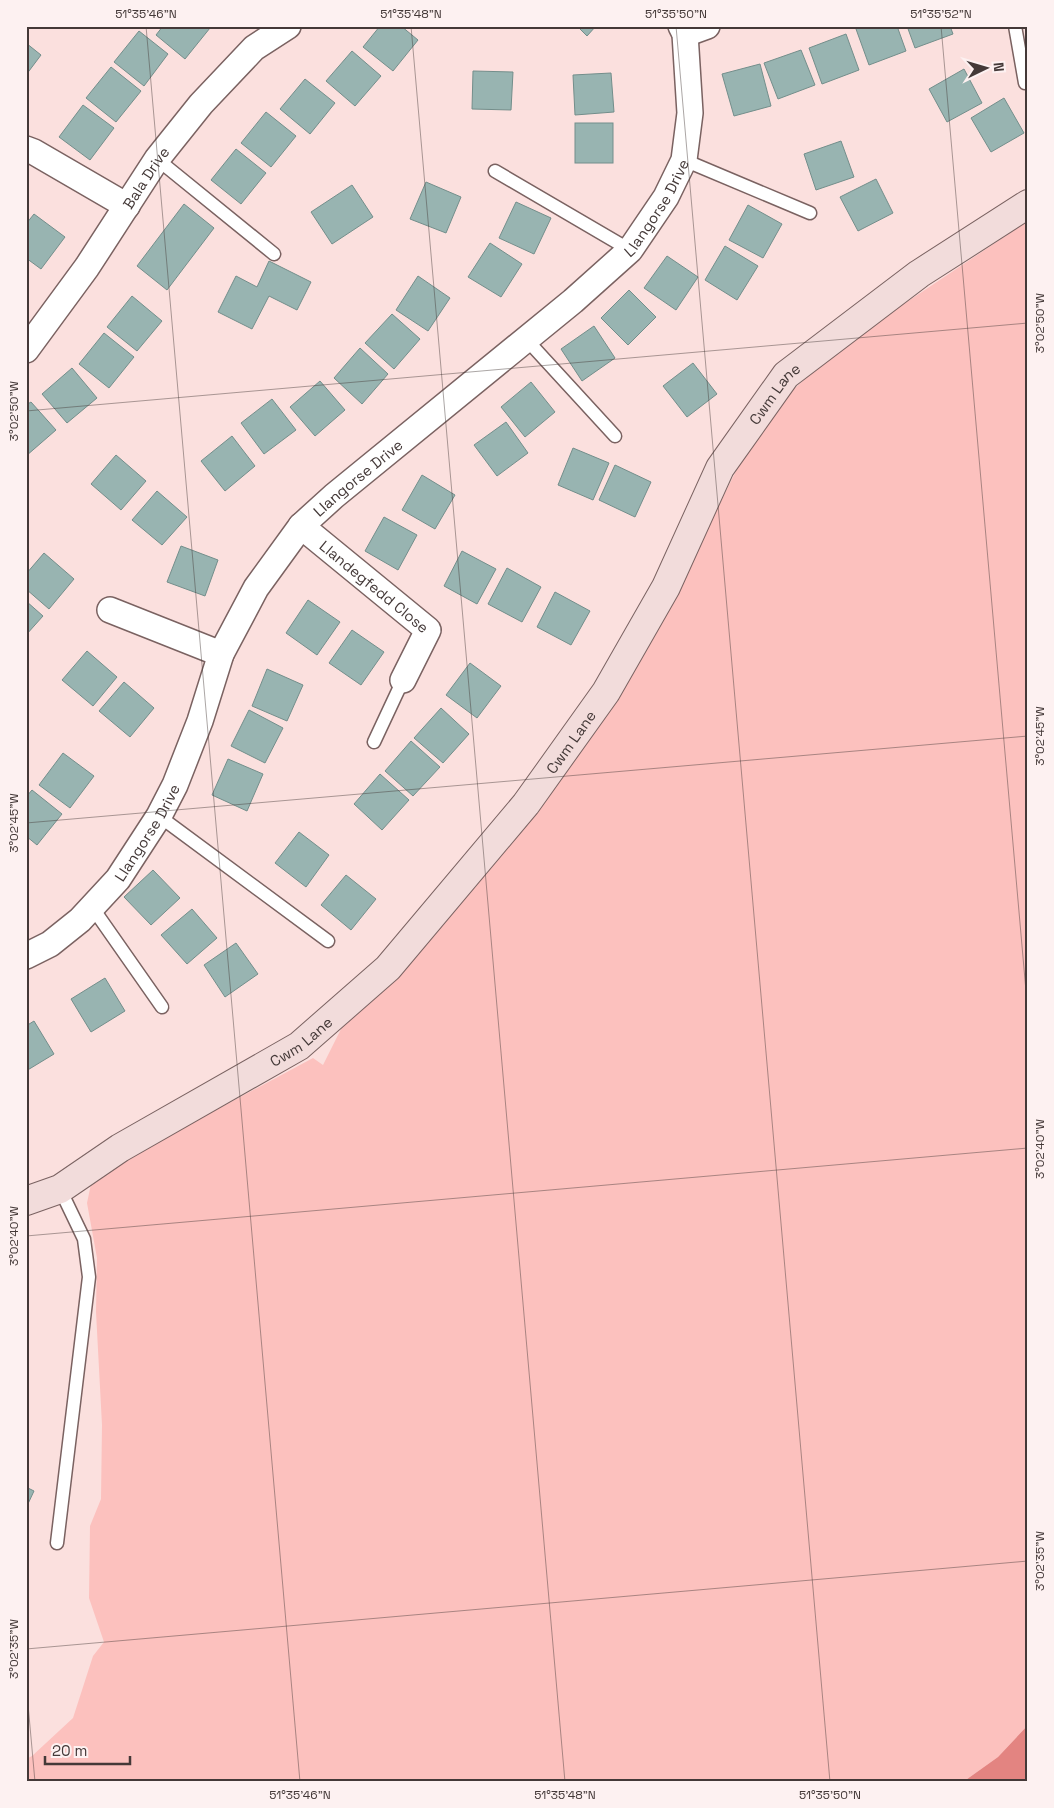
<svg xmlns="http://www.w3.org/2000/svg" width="1054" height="1808" font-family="'Space Grotesk',sans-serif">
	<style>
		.green { fill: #fcc1be }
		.forest { fill: #e38481 }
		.building { fill: #98b4b1; stroke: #738e8b }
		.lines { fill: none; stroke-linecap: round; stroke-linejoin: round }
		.lane-casing { stroke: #7a6261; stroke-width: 15 }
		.street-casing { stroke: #7a6261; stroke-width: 28 }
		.secondary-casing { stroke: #7a6261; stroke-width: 30 }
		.lane { stroke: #fff; stroke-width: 12 }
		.street { stroke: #fff; stroke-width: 25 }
		.secondary { stroke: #f2dcdb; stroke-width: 28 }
		.ticks { fill: none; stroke: #443938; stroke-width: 1; stroke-opacity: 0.45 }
		.labels { text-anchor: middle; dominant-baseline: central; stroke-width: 4; stroke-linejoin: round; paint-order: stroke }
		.street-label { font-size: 15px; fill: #443938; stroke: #fdf1f1 }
		.neatline { fill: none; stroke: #443938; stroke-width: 2 }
		.ticks-label { font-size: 12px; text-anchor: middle; fill: #443938 }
	</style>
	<rect width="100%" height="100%" fill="#fbe0de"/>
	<!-- green -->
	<path class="green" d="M1028,221V1725L998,1757L963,1782H26V1759L32,1756L73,1718L93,1656L104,1642L89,1598L90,1526L101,1499L102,1425L96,1312L97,1258L87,1203L91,1184L151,1145L313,1058L323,1065L343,1025L653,637L741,461L784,398L844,344Z"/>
	<!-- forest -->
	<path class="forest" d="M1028,1725V1782H963L998,1757Z"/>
	<!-- building -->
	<g class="building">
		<path d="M163,26H208L210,28L185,59L156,35Z"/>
		<path d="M380,26H401L418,40L393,71L363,47Z"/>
		<path d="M577,26H596L587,36Z"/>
		<path d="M862,26H897L906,51L869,65L856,29Z"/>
		<path d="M907,26H950L953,34L915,48Z"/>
		<path d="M139,31L168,54L144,86L114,62Z"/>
		<path d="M846,34L859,70L822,84L809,48Z"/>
		<path d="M26,43L41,55L26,75Z"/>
		<path d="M801,50L815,85L778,99L764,63Z"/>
		<path d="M352,51L381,76L355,106L326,81Z"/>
		<path d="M760,64L771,106L734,116L722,74Z"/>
		<path d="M111,67L141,91L116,122L86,98Z"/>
		<path d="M964,69L982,103L947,122L929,89Z"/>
		<path d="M473,71L513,72L511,110L472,109Z"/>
		<path d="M611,73L614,112L575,115L573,75Z"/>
		<path d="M305,79L335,103L310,134L280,109Z"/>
		<path d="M1004,98L1024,133L991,152L971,118Z"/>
		<path d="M83,105L114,128L90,160L59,137Z"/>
		<path d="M266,112L296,136L271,167L241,143Z"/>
		<rect x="575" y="123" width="38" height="40"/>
		<path d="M841,141L854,177L816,190L804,154Z"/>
		<path d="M236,149L266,173L241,204L211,180Z"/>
		<path d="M876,179L893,213L858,231L840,197Z"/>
		<path d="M426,182L461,197L446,233L410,219Z"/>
		<path d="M352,185L373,217L332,244L311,212Z"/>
		<path d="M516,202L551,218L534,254L499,238Z"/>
		<path d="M184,204L214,228L167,290L137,266Z"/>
		<path d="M748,205L782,224L763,258L729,240Z"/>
		<path d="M34,214L65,237L41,269L26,258V224Z"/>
		<path d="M490,243L522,264L501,297L468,277Z"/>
		<path d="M725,246L758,266L737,300L705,280Z"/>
		<path d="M667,256L698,277L676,310L644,288Z"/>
		<path d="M269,261L311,282L297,310L269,296L252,329L218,312L236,276L257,287Z"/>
		<path d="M418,276L450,298L428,331L396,310Z"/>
		<path d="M629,290L656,317L628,345L601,318Z"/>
		<path d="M132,296L162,321L137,351L107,327Z"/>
		<path d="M392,314L420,339L394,369L365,343Z"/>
		<path d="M594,326L615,358L582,381L561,349Z"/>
		<path d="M104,333L134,357L109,388L79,364Z"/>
		<path d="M360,348L388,374L362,404L334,378Z"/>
		<path d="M693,363L717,394L687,417L663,386Z"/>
		<path d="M72,368L97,398L67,423L42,394Z"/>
		<path d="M320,381L345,410L315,436L290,407Z"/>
		<path d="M531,382L555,412L525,437L501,407Z"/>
		<path d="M272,399L296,430L264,454L241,423Z"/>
		<path d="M31,402L56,430L26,456V405Z"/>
		<path d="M506,422L528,453L497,476L474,445Z"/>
		<path d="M232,436L255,466L225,491L201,461Z"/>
		<path d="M573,448L609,463L593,500L558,485Z"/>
		<path d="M116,455L146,481L121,510L91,484Z"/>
		<path d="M615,465L651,482L635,517L599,500Z"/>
		<path d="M422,475L455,495L435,529L402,510Z"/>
		<path d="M157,491L187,517L162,545L132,520Z"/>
		<path d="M384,517L417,535L398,570L365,551Z"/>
		<path d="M181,546L218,560L205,596L167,582Z"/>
		<path d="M462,551L496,569L477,604L444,586Z"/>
		<path d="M44,553L74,579L49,609L26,589V574Z"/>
		<path d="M507,568L541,587L522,622L488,604Z"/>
		<path d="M555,592L590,611L571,645L537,627Z"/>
		<path d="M308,600L340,622L317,655L286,633Z"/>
		<path d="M26,601L43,616L26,635Z"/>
		<path d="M352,630L384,652L361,685L329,663Z"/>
		<path d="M87,651L117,677L93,706L62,680Z"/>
		<path d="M470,663L501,686L477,718L446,695Z"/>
		<path d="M267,669L303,685L287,721L252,706Z"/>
		<path d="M124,682L154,708L130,737L99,711Z"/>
		<path d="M441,708L469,734L443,763L414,738Z"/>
		<path d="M249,710L283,728L265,763L231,746Z"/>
		<path d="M411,741L440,767L413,796L385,771Z"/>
		<path d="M63,753L94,776L70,808L39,785Z"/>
		<path d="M228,759L263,774L247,811L212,795Z"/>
		<path d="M380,774L409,800L382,830L354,804Z"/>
		<path d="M32,790L62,814L37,845L26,836V797Z"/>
		<path d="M299,832L329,855L306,887L275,863Z"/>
		<path d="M153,870L180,898L151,925L124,897Z"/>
		<path d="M346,875L376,899L351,930L321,905Z"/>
		<path d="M192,909L217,938L187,964L161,935Z"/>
		<path d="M236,943L258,974L225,997L204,965Z"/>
		<path d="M105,978L125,1011L91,1032L71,999Z"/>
		<path d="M34,1021L54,1054L26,1071V1026Z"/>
		<path d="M26,1487L34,1491L26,1508Z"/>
	</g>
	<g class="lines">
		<!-- lane casing -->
		<g class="lane-casing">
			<g id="lane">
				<path d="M1015,26L1025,83"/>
				<path d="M157,159L274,254"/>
				<path d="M684,160L810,213"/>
				<path d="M495,171L630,250"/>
				<path d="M526,339L615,436"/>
				<path d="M374,742L403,680"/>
				<path d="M159,816L328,941"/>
				<path d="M92,907L162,1007"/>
				<path d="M57,1543L89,1277L84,1239L60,1189"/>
			</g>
		</g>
		<!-- street casing -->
		<g class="street-casing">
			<g id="street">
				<path d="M685,34L707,26"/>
				<path d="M26,149L34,152L127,206"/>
				<path id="s1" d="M26,350L87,267L157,159L201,104L254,48L288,26"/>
				<path id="s2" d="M301,526L428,630L403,680"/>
				<path d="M110,610L221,654"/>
				<path id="s3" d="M26,956L50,944L80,920L118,879L159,816L175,785L200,721L221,654L256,588L301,526L334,496L573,301L630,250L666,197L684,160L690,113L685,34L681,26"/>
			</g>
		</g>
		<!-- secondary casing -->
		<g class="secondary-casing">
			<g id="secondary">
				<path id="s4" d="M26,1201L60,1189L120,1148L299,1046L388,968L526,804L606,692L666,587L720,468L786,375L919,274L1028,204"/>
			</g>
		</g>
		<!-- lane -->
		<use href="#lane" class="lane"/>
		<!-- street -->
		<use href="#street" class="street"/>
		<!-- secondary -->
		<use href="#secondary" class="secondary"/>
	</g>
	<!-- ticks -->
	<path class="ticks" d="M146,26L300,1782M411,26L565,1782M676,26L830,1782M941,26L1028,1014M26,411L1028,323M26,823L1028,736M26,1236L1028,1148M26,1649L1028,1561M26,1682L35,1782"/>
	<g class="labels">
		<!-- street labels -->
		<g class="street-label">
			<text stroke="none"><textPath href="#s1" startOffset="210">Bala Drive</textPath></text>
			<text stroke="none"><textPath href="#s3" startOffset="1001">Llangorse Drive</textPath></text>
			<text stroke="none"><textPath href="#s4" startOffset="1129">Cwm Lane</textPath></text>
			<text stroke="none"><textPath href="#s3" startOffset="596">Llangorse Drive</textPath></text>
			<text stroke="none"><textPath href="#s2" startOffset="95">Llandegfedd Close</textPath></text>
			<text stroke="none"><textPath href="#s4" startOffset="724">Cwm Lane</textPath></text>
			<text stroke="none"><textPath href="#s3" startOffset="176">Llangorse Drive</textPath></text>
			<text stroke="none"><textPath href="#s4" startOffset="319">Cwm Lane</textPath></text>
		</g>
	</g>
	<!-- border -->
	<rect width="1054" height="1808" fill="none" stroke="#fdf1f1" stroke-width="55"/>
	<!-- north arrow -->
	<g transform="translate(986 68) rotate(85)" stroke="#fdf1f1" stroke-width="4" paint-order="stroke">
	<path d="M0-4L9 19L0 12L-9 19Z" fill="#443938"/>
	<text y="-8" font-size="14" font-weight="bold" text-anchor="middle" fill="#443938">N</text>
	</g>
	<!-- scale -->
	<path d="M45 1756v8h85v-8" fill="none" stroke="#443938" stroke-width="2.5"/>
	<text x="52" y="1756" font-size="15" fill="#443938" stroke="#fdf1f1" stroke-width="4" paint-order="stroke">20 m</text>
	<rect x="28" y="28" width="998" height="1752" class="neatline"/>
	<g class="ticks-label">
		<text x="146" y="18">51°35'46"N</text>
		<text x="411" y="18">51°35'48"N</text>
		<text x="676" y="18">51°35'50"N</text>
		<text x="941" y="18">51°35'52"N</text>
		<text transform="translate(1040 323) rotate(-90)" y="4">3°02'50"W</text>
		<text transform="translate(14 411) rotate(-90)" y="4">3°02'50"W</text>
		<text transform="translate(1040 736) rotate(-90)" y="4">3°02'45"W</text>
		<text transform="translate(14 823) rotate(-90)" y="4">3°02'45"W</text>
		<text transform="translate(1040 1149) rotate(-90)" y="4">3°02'40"W</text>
		<text transform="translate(14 1236) rotate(-90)" y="4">3°02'40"W</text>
		<text transform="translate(1040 1561) rotate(-90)" y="4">3°02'35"W</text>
		<text transform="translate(14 1649) rotate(-90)" y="4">3°02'35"W</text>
		<text x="300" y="1799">51°35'46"N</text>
		<text x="565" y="1799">51°35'48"N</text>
		<text x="830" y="1799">51°35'50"N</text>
	</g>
</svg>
